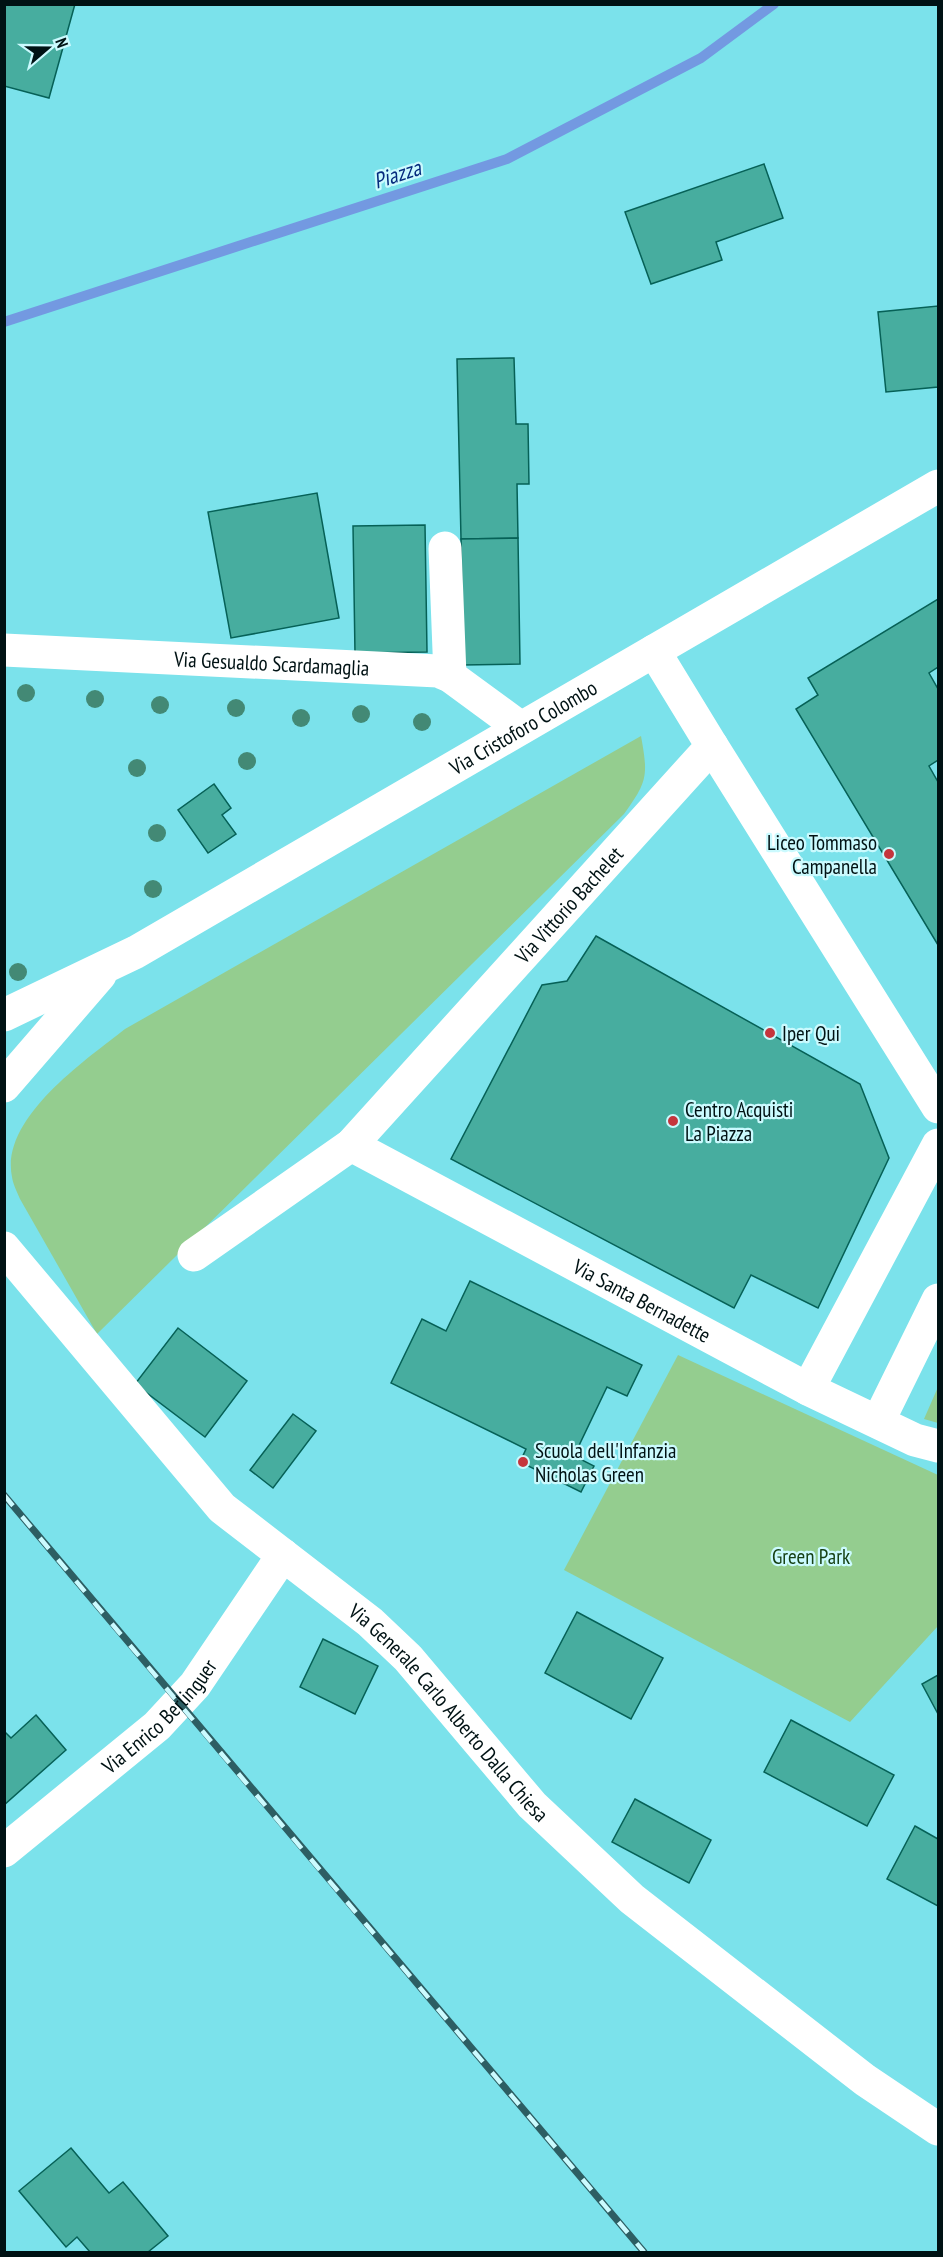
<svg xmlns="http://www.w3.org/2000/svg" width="943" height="2257" font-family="'PT Sans Narrow',sans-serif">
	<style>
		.green { fill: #94cd8f }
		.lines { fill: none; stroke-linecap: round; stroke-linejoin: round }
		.stream { stroke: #7399e1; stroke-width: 10 }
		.building { fill: #47ad9f; stroke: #066157; stroke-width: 1.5 }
		.minor { stroke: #fff; stroke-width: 33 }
		.rail-casing { stroke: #2d5e63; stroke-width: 7 }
		.rail { stroke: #cbfafe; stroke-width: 4.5; stroke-dasharray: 14; stroke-linecap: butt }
		.tree { fill: #438975 }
		.poi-dot { fill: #c5353d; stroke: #cbfafe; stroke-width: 2 }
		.labels { text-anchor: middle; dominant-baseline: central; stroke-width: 4.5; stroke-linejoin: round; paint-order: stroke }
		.street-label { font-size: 21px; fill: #001214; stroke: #cbfafe }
		.poi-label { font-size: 21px; fill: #001214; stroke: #cbfafe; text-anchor: start }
		.park-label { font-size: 21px; fill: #164114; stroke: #cbfafe }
		.water-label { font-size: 22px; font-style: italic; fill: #042a7d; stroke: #cbfafe }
	</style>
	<rect width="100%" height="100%" fill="#7be2eb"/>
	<!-- green -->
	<g class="green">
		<path d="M641,736C648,775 648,781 624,814L97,1334L20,1199C17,1192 13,1184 12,1177C0,1118 86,1060 125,1029Z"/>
		<path d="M678,1355L938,1475V1626L850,1722L564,1570Z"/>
		<path d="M938,1387V1423L924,1419Z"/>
	</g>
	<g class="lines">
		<!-- stream -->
		<path class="stream" d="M4,322L507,159L701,58L774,4"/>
	</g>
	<!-- building -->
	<g class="building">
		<path d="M4,4H75L49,98L4,86Z"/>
		<path d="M764,164L783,218L716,242L722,260L651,284L625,212Z"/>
		<path d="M938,306V387L886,392L878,312Z"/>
		<path d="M514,358L516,424H528L529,484H517L518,538L461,539L457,359Z"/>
		<path d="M317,493L339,618L231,638L208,512Z"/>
		<path d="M425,525L427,652L355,653L353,526Z"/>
		<path d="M518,538L520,664L463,665L461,539Z"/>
		<path d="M938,599V667L929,673L938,689V760L929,766L938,782V945L796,709L818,695L808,678Z"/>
		<path d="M214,784L231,808L222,815L236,834L208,853L178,810Z"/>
		<path d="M596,936L860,1084L889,1158L818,1308L751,1275L734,1308L451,1159L542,985L567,981Z"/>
		<path d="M470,1281L642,1365L627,1396L607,1387L574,1456L594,1466L581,1492L520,1462L526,1449L391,1383L422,1319L446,1331Z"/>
		<path d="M178,1328L247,1381L205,1437L135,1384Z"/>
		<path d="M293,1414L316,1431L273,1488L250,1470Z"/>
		<path d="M577,1612L663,1658L631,1719L545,1673Z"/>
		<path d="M323,1639L378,1666L355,1714L300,1687Z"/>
		<path d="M938,1675V1714L922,1684Z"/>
		<path d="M36,1715L66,1750L4,1805V1731L11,1738Z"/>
		<path d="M791,1720L894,1775L867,1826L764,1772Z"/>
		<path d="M635,1799L711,1840L689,1883L612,1842Z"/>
		<path d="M915,1826L938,1839V1906L887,1879Z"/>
		<path d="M71,2148L109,2193L123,2182L168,2236L148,2252H90L77,2237L66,2247L19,2191Z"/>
	</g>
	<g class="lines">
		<!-- minor -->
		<g class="minor">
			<path d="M445,548L450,676"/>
			<path id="s1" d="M4,650L438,671L450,676L521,728"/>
			<path d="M712,746L938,1107"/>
			<path id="s2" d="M4,1015L136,952L938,486"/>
			<path d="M4,1086L100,975"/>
			<path id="s3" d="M351,1145L808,1389L915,1440L938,1446"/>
			<path id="s4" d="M4,1248L222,1508L370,1622L408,1658L532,1805L632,1899L865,2080L938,2129"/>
			<path id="s5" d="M194,1255L351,1145L712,746L654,651"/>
			<path d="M808,1389L938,1145"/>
			<path d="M878,1422L938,1300"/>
			<path id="s6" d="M4,1851L157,1726L195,1685L283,1555"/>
		</g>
		<!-- rail casing -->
		<g class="rail-casing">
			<path id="rail" d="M4,1495C216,1749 431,2000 644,2252"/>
		</g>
		<!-- rail -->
		<use href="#rail" class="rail"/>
	</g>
	<!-- trees -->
	<g class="tree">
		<circle cx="26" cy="693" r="9"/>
		<circle cx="95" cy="699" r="9"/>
		<circle cx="160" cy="705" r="9"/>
		<circle cx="236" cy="708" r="9"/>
		<circle cx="361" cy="714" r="9"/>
		<circle cx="301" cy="718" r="9"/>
		<circle cx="422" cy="722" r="9"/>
		<circle cx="247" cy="761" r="9"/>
		<circle cx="137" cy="768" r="9"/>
		<circle cx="157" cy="833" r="9"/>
		<circle cx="153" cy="889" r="9"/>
		<circle cx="18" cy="972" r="9"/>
	</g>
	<!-- markers -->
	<g class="poi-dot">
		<circle cx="889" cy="854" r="6"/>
		<circle cx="770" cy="1033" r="6"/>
		<circle cx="673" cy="1121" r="6"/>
		<circle cx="523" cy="1462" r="6"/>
	</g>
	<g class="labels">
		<!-- street labels -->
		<g class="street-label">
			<text stroke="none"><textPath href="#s1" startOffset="268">Via Gesualdo Scardamaglia</textPath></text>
			<text stroke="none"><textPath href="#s2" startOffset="594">Via Cristoforo Colombo</textPath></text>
			<text stroke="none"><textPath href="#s5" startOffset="516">Via Vittorio Bachelet</textPath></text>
			<text stroke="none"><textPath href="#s3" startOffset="330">Via Santa Bernadette</textPath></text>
			<text stroke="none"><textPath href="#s4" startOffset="646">Via Generale Carlo Alberto Dalla Chiesa</textPath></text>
			<text stroke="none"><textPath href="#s6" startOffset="206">Via Enrico Berlinguer</textPath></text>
		</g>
		<!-- poi labels -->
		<g class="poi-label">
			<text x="877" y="842" text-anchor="end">Liceo Tommaso<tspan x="877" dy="24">Campanella</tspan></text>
			<text x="782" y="1033">Iper Qui</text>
			<text x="685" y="1109">Centro Acquisti<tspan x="685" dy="24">La Piazza</tspan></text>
			<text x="535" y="1450">Scuola dell'Infanzia<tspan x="535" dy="24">Nicholas Green</tspan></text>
		</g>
		<!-- park labels -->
		<g class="park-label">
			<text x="811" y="1556">Green Park</text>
		</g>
		<!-- water labels -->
		<g class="water-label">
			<text transform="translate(397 174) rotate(-18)">Piazza</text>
		</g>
	</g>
	<!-- border -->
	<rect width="943" height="2257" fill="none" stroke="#001214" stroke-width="12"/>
	<!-- north arrow -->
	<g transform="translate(48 48) rotate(70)" stroke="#cbfafe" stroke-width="4.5" paint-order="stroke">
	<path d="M0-4.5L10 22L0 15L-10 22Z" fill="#001214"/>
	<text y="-9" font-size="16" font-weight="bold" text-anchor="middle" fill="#001214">N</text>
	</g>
</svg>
